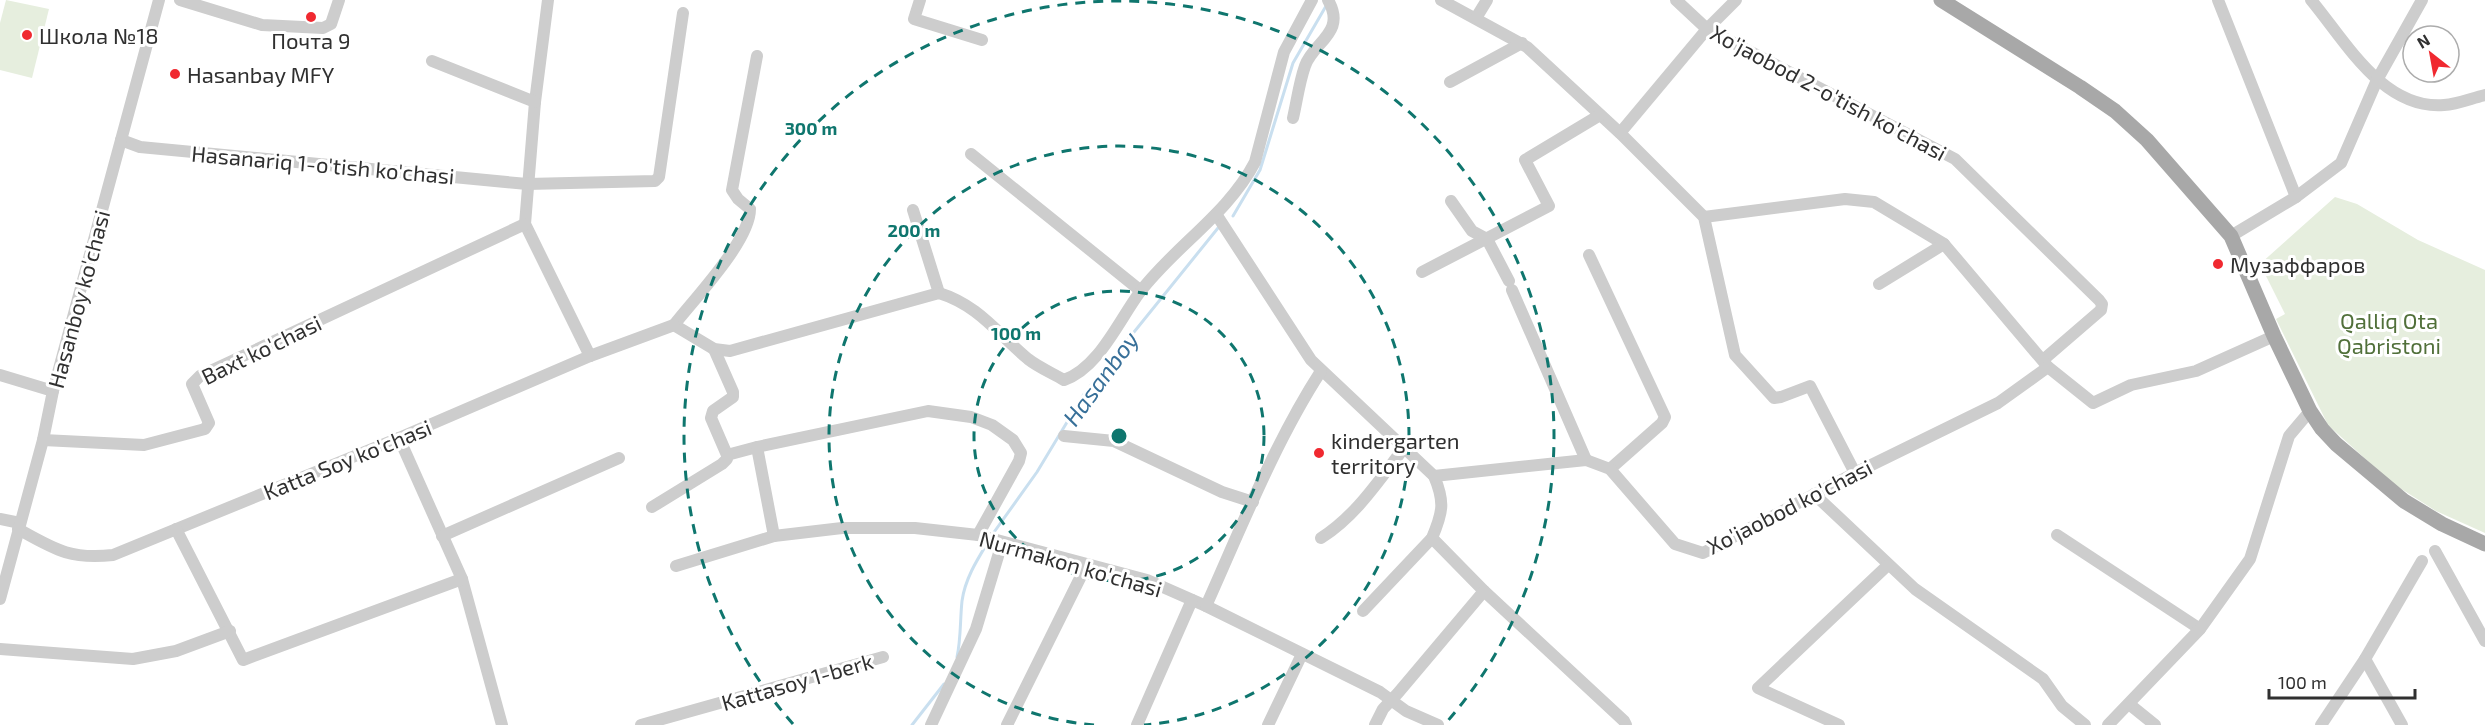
<svg xmlns="http://www.w3.org/2000/svg" width="2485" height="725" font-family="'Exo 2',sans-serif">
	<style>
		.green { fill: #e6eede }
		.lines { fill: none; stroke-linecap: round; stroke-linejoin: round }
		.stream { stroke: #c9dfef; stroke-width: 3 }
		.minor { stroke: #cdcdcd; stroke-width: 12 }
		.major { stroke: #a8a8a8; stroke-width: 15 }
		.ring { fill: none; stroke: #0f766e; stroke-width: 3; stroke-dasharray: 10 8 }
		.poi-dot { fill: #f02930; stroke: #fff; stroke-width: 2 }
		.labels { text-anchor: middle; dominant-baseline: central; stroke-width: 6; stroke-linejoin: round; paint-order: stroke }
		.poi-label { font-size: 22px; fill: #303030; stroke: #fff; text-anchor: start }
		.street-label { font-size: 22px; fill: #303030; stroke: #fff }
		.park-label { font-size: 22px; fill: #51703a; stroke: #fff }
		.water-label { font-size: 24px; font-style: italic; fill: #387099; stroke: #fff }
		.centre { fill: #0f766e; stroke: #fff; stroke-width: 3 }
		.ring-label { font-size: 18px; text-anchor: middle; font-weight: bold; fill: #0f766e; stroke: #fff; stroke-width: 6; stroke-linejoin: round; paint-order: stroke }
	</style>
	<rect width="100%" height="100%" fill="#fff"/>
	<!-- green -->
	<g class="green">
		<path d="M6,0L49,9L32,78L0,70V23Z"/>
		<path d="M2335,197L2357,204L2418,240L2485,270V533L2436,511L2392,483L2328,425L2276,319L2285,314L2260,264Z"/>
	</g>
	<g class="lines">
		<!-- stream -->
		<g class="stream">
			<path d="M1233,216L1260,170L1293,63L1326,6"/>
			<path d="M992,535L1037,472L1084,394L1218,228"/>
			<path d="M957,657C961,639 960,620 962,601C965,579 977,560 988,542"/>
			<path d="M912,725L944,684"/>
		</g>
		<!-- minor -->
		<g class="minor">
			<path d="M180,0L262,25L323,28L331,24L339,0"/>
			<path d="M548,0L535,102L525,224L590,356"/>
			<path d="M920,0L914,19L982,40"/>
			<path d="M1441,0L1527,47L1620,133L1704,217L1735,355L1774,398L1781,397L1810,386L1855,473"/>
			<path d="M1676,0L1707,29L1955,159L2099,300L2102,304L2101,310L2043,360"/>
			<path d="M2218,0L2296,197"/>
			<path d="M2311,0C2346,42 2383,110 2444,105C2458,104 2472,98 2485,95"/>
			<path d="M1476,18L1487,0"/>
			<path d="M432,61L535,102"/>
			<path d="M1450,82L1522,43"/>
			<path d="M1293,118C1297,101 1299,83 1305,66C1313,42 1347,33 1328,0"/>
			<path d="M1620,133L1707,29L1736,0"/>
			<path d="M121,140L140,147L527,184L655,181L659,177L683,13"/>
			<path d="M971,154L1141,291"/>
			<path d="M1451,201L1472,231L1487,239L1509,281"/>
			<path d="M913,210L939,293"/>
			<path d="M1216,214L1311,360L1434,476C1445,502 1443,512 1432,538L1484,591L1624,721L1626,725"/>
			<path d="M1704,217L1845,199L1874,202L1944,244L2048,367L2093,403L2131,385L2196,371L2274,336"/>
			<path d="M2231,236L2296,197L2341,163L2377,80L2422,0"/>
			<path d="M1589,255L1665,417L1662,423L1610,469"/>
			<path d="M1422,272L1549,206L1525,160L1600,115"/>
			<path d="M1879,284L1944,244"/>
			<path d="M1512,290L1586,460"/>
			<path d="M674,325L714,349L730,351L939,293C978,305 997,333 1028,359C1038,367 1052,373 1064,380C1099,368 1119,320 1140,292C1175,246 1228,214 1255,162L1284,52L1312,0"/>
			<path d="M674,325C695,298 750,241 750,209L738,199L732,190L757,56"/>
			<path d="M714,349L733,392V397L713,411L711,418L727,455L757,447L774,536"/>
			<path d="M0,375L53,391"/>
			<path d="M1064,436L1114,441L1222,492L1253,502"/>
			<path d="M399,438L462,579L502,725"/>
			<path d="M43,440L144,445L205,429L209,423L192,384L200,376L525,224"/>
			<path d="M757,447L928,411L971,417L992,425L1013,440L1021,453L1019,461L978,535"/>
			<path d="M1434,476L1586,460L1610,469L1675,544L1703,553L1855,473L1998,403L2048,367"/>
			<path d="M1814,494L1915,589L2043,679L2062,706L2085,725"/>
			<path d="M652,507L722,464L727,459V455"/>
			<path d="M0,519L20,523"/>
			<path d="M18,529C54,549 70,560 113,555L399,438L590,356L674,325"/>
			<path d="M176,529L243,660L462,579"/>
			<path d="M2057,535L2200,629"/>
			<path d="M442,536L619,458"/>
			<path d="M1321,538C1356,516 1379,480 1404,448"/>
			<path d="M2435,551L2485,641"/>
			<path d="M676,566L774,536L842,528H915L978,535L1147,580L1206,606L1380,692L1406,711L1438,725"/>
			<path d="M0,599L43,440L53,391L159,0"/>
			<path d="M1206,606C1241,528 1275,442 1321,371"/>
			<path d="M1363,611L1432,538"/>
			<path d="M0,649L133,659L176,651L230,631"/>
			<path d="M2365,659L2402,725"/>
			<path d="M2129,704L2155,725"/>
			<path d="M641,725L883,657"/>
			<path d="M931,725L976,629L1002,543"/>
			<path d="M1007,725L1087,564"/>
			<path d="M1137,725L1192,600"/>
			<path d="M1268,725L1302,654"/>
			<path d="M1375,725L1383,709L1398,693L1484,591"/>
			<path d="M1839,725L1758,688L1888,565"/>
			<path d="M2108,725L2200,629L2250,559L2289,436L2310,411"/>
			<path d="M2321,725L2365,659L2422,561"/>
		</g>
		<!-- major -->
		<path class="major" d="M1941,0L2080,87L2115,111L2147,140L2231,236L2274,336L2310,411L2322,429L2336,444L2404,501L2442,524L2485,544"/>
	</g>
	<!-- distance rings -->
	<g class="ring">
		<circle cx="1119" cy="436" r="145"/>
		<path d="M1094 725A290 290 0 1 1 1144 725"/>
		<path d="M793 724A435 435 0 1 1 1445 724"/>
	</g>
	<!-- markers -->
	<g class="poi-dot">
		<circle cx="311" cy="17" r="6"/>
		<circle cx="27" cy="35" r="6"/>
		<circle cx="175" cy="74" r="6"/>
		<circle cx="2218" cy="264" r="6"/>
		<circle cx="1319" cy="453" r="6"/>
	</g>
	<g class="labels">
		<!-- poi labels -->
		<g class="poi-label">
			<text x="39" y="35">Школа №18</text>
			<text x="311" y="40" text-anchor="middle">Почта 9</text>
			<text x="187" y="74">Hasanbay MFY</text>
			<text x="2230" y="264">Музаффаров</text>
			<text x="1331" y="440">kindergarten<tspan x="1331" dy="25">territory</tspan></text>
		</g>
		<!-- street labels -->
		<g class="street-label">
			<text transform="translate(1829 92) rotate(28)">Xo'jaobod 2-o'tish ko'chasi</text>
			<text transform="translate(323 164) rotate(5)">Hasanariq 1-o'tish ko'chasi</text>
			<text transform="translate(78 299) rotate(-75)">Hasanboy ko'chasi</text>
			<text transform="translate(261 349) rotate(-26)">Baxt ko'chasi</text>
			<text transform="translate(347 459) rotate(-22)">Katta Soy ko'chasi</text>
			<text transform="translate(1789 506) rotate(-27)">Xo'jaobod ko'chasi</text>
			<text transform="translate(1071 563) rotate(16)">Nurmakon ko'chasi</text>
			<text transform="translate(797 681) rotate(-16)">Kattasoy 1-berk</text>
		</g>
		<!-- park labels -->
		<g class="park-label">
			<text x="2389" y="320">Qalliq Ota<tspan x="2389" dy="25">Qabristoni</tspan></text>
		</g>
		<!-- water labels -->
		<g class="water-label">
			<text transform="translate(1100 378) rotate(-54)">Hasanboy</text>
		</g>
	</g>
	<circle cx="1119" cy="436" r="9" class="centre"/>
	<g class="ring-label">
		<text x="811" y="135">300 m</text>
		<text x="914" y="237">200 m</text>
		<text x="1016" y="340">100 m</text>
	</g>
	<!-- north arrow -->
	<g transform="translate(2431 54) rotate(329)"><circle r="28" fill="#ffffff" stroke="#acacac" stroke-width="1.5"/>
	<path d="M0-4.5L10 22L0 15L-10 22Z" fill="#f02930"/>
	<text y="-9" font-size="16" font-weight="bold" text-anchor="middle" fill="#303030">N</text>
	</g>
	<!-- scale -->
	<path d="M2269 689v9h146v-9" fill="none" stroke="#303030" stroke-width="3"/>
	<text x="2278" y="689" font-size="18" fill="#303030" stroke="#ffffff" stroke-width="4.5" paint-order="stroke">100 m</text>
</svg>
